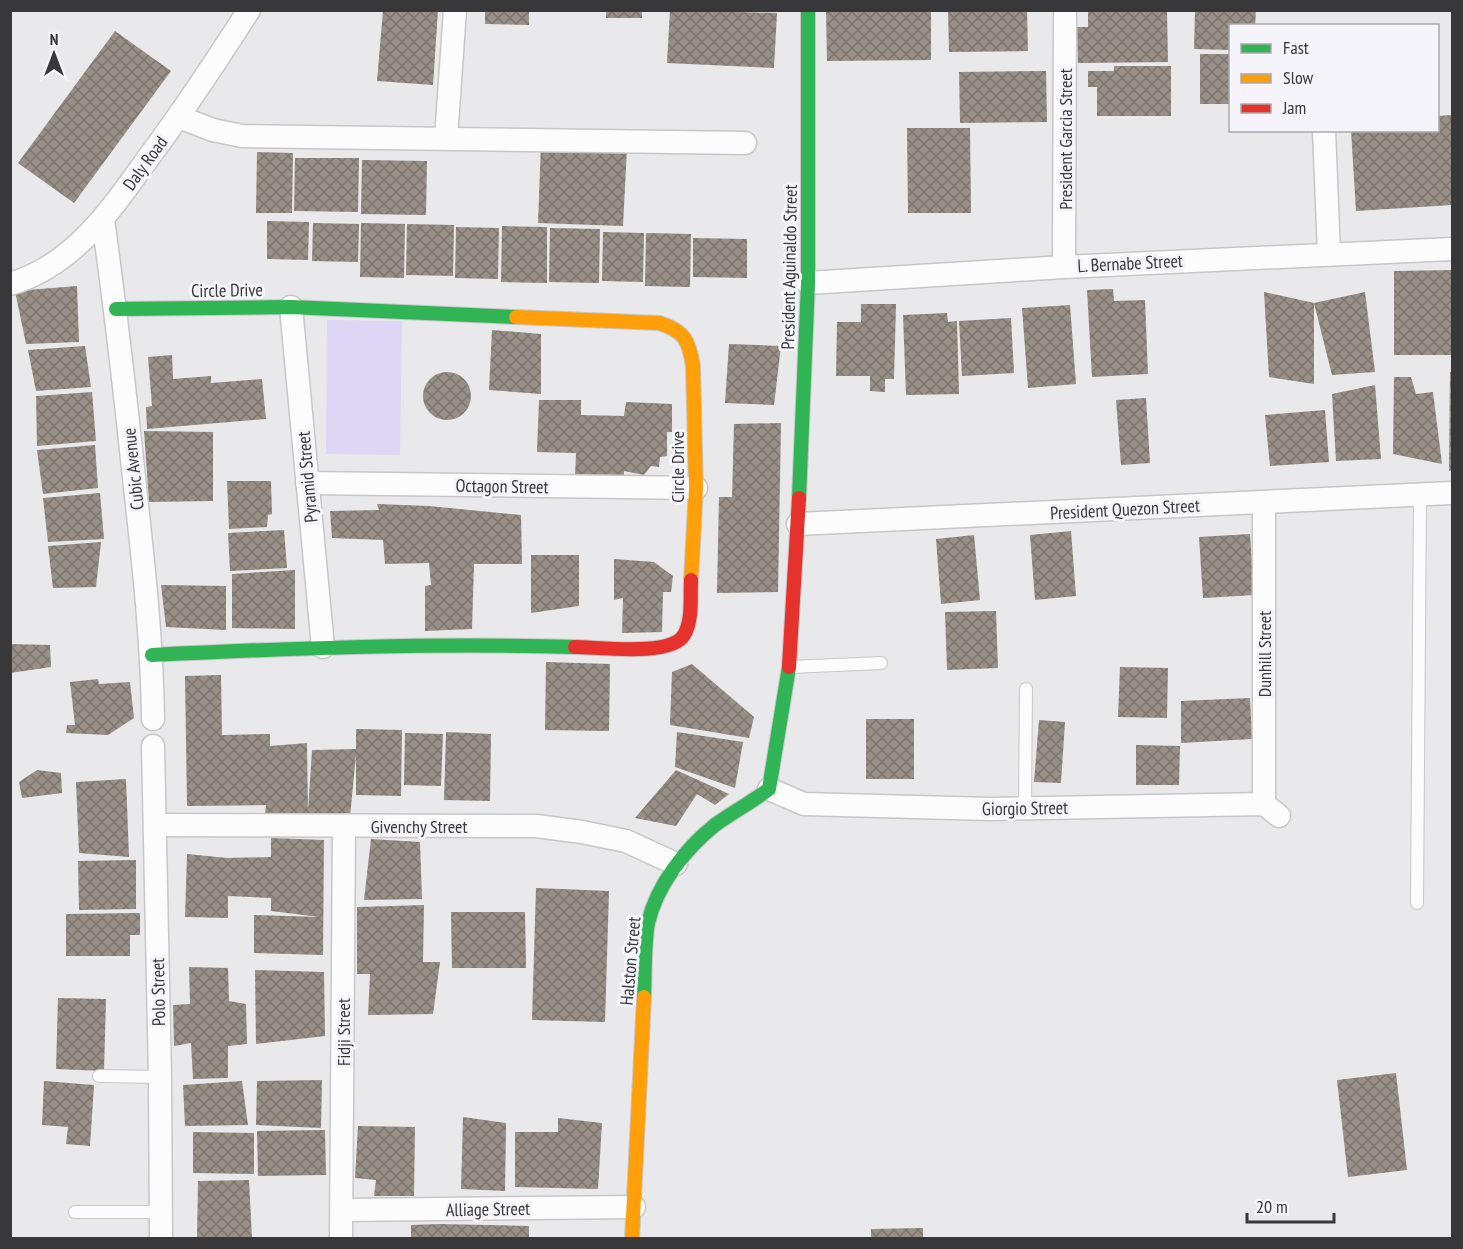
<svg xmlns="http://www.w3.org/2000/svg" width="1463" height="1249" font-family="'PT Sans Narrow',sans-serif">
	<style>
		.pitch { fill: #ddd6f5 }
		.building { fill: url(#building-cross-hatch) }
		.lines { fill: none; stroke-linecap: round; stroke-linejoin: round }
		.lane-casing { stroke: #c7c6c8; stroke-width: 14 }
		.street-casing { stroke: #c7c6c8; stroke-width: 25 }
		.fast-casing { stroke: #c7c6c8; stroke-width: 16 }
		.slow-casing { stroke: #c7c6c8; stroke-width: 16 }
		.jam-casing { stroke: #c7c6c8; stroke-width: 16 }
		.lane { stroke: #fcfcfc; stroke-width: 12 }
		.street { stroke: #fcfcfc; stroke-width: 22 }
		.fast { stroke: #30b455; stroke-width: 14 }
		.slow { stroke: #ff9f0a; stroke-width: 14 }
		.jam { stroke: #e5322d; stroke-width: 14 }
		.labels { text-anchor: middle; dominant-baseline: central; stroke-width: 6; stroke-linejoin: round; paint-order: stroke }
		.street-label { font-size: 18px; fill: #383739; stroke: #f5f4fa }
	</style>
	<defs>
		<pattern id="building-cross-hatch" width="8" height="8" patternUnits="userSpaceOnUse" patternTransform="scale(1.5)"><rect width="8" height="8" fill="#988f86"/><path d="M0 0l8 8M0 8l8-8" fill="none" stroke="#7d766f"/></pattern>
	</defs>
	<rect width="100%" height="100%" fill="#e9e8eb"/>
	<!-- pitch -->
	<path class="pitch" d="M327,320L402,321L400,455L326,454Z"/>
	<!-- building -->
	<g class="building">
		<path d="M383,10H438L433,85L377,81Z"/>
		<path d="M485,10H529V25L485,24Z"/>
		<rect x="606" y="10" width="36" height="8"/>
		<path d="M670,10L777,13L774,68L667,63Z"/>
		<path d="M826,10H931V60L827,61Z"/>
		<path d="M948,10H1027L1028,51L949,52Z"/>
		<path d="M1088,10H1167L1168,62L1078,63L1077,27H1088Z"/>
		<path d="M1195,10H1256L1255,26H1230V50L1194,49Z"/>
		<path d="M115,31L171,71L74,203L18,163Z"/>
		<rect x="1200" y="54" width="30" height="50"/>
		<path d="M1114,66H1171V116H1097V87H1088V71H1114Z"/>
		<path d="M1046,71L1047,122L960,123L959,72Z"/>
		<path d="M1452,115V205L1356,211L1351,130H1438V116Z"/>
		<path d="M907,128H970L971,213H908Z"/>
		<path d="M541,144L627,148L623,226L538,223Z"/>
		<path d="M257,152L293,153L292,213H256Z"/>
		<path d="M295,158H359L358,212L294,211Z"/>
		<path d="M362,160L427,161L426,215L361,214Z"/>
		<path d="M267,221L309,222L308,260L267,259Z"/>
		<path d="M313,223L359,224L358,262L312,261Z"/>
		<path d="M361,223L405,224L404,278L360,277Z"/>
		<path d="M407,224L454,225L453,276L406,275Z"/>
		<path d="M502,226L547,227V283L501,282Z"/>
		<path d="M456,227L499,228L498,279L455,278Z"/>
		<path d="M550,228L600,229L599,283L549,282Z"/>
		<path d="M603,232L644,233L643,282L602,281Z"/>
		<path d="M646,233L691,234L690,287L645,286Z"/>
		<path d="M693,238L747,239V278L693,277Z"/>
		<path d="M1452,270V355H1394V271Z"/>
		<path d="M77,286L79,342L26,344L15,291Z"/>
		<path d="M1113,289L1114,301L1145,300L1148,374L1092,377L1087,290Z"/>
		<path d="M1264,292L1314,303L1365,292L1375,372L1332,375L1314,303V384L1269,377Z"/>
		<path d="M861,304H896L894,379H885V392L870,391V376H836L837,322H861Z"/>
		<path d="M1070,305L1076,384L1028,388L1022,308Z"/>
		<path d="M947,313L948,322L957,321L959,394L906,395L903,315Z"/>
		<path d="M1011,318L1014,373L962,376L959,321Z"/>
		<path d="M492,330L541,334V394L489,390Z"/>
		<path d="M729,344L781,346L774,405L725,403Z"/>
		<path d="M85,346L91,387L36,391L28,350Z"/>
		<path d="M172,355L173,379L211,376V383L262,379L266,419L147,429L146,407L152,406L148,357Z"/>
		<path d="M1450,372H1452V470L1449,471Z"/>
		<circle cx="447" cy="396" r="24"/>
		<path d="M1394,377H1411L1416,394L1433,392L1442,464L1393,454Z"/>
		<path d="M1375,385L1381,459L1336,461L1332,394Z"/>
		<path d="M92,392L96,441L37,446L36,396Z"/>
		<path d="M1146,398L1150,463L1121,465L1116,400Z"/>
		<path d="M539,400H581V415L624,416L626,402L672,404V432H667V456L660,457L659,467L651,466L644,475L624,471V477L575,476L576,453L537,452Z"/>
		<path d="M1325,410L1329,462L1270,466L1265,415Z"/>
		<path d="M781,423L778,592L717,593L719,497H732L734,424Z"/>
		<path d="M144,431L213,432V501L149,502Z"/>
		<path d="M95,445L98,488L43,494L37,450Z"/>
		<path d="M227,481H271L272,514L268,515L267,527L229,529Z"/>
		<path d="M100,493L104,539L48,542L43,498Z"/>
		<path d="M377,504L429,506L521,515L522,564H474L472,629L425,631V586L431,585L429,563L385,564L383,540L332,538L330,511L379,510Z"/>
		<path d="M284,530L287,568L230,571L228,533Z"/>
		<path d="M1071,531L1076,596L1035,600L1030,535Z"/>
		<path d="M1250,534L1254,595L1203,598L1199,537Z"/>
		<path d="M974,535L980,600L941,604L936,539Z"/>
		<path d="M101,542L96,587L53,588L48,546Z"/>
		<path d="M531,555H579V606L531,613Z"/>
		<path d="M614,559L654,562L673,576L671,592H663L662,632L622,633L623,598L614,600Z"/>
		<path d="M295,570V629L232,628V574Z"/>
		<path d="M161,585L226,586V630L166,627Z"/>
		<path d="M996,611L998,668L947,670L945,612Z"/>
		<path d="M10,644L50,645L51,667L10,673Z"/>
		<path d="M546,662L610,664L609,731L545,730Z"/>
		<path d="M692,664L754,717L749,738L670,725L672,672Z"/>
		<path d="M1120,667L1168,668L1167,718L1118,717Z"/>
		<path d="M221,675L222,735L270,734V746L307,743L308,811L312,750L356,749V729L402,730L401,796L356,795V755L350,817L264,822L266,805L187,806L185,676Z"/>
		<path d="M98,679L99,684L130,682L134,718L108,735L66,733L67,725H75L70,682Z"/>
		<path d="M1250,698L1252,739L1181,743V701Z"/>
		<rect x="866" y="719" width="48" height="60"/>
		<path d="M1039,720L1065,722L1061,783L1034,782Z"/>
		<path d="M446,732L491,734L490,801L444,800Z"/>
		<path d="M677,732L743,742L735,788L675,767Z"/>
		<path d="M405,733L443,734L441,786L404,785Z"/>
		<path d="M1136,745L1180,746L1179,785H1136Z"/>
		<path d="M37,770L61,773L62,793L22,798L19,782Z"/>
		<path d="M676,770L729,794L715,805L697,794L676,826L635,818Z"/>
		<path d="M126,779L129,857L79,853L76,782Z"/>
		<path d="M271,838L324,840L323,955L254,953V915L320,917L271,911V898L228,896V918L185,917L187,854L227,858L271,857Z"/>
		<path d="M371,839L420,842L422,899L364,900Z"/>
		<path d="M136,860V909L79,910L78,861Z"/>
		<path d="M536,888L609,891L605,1022L532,1020Z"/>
		<path d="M424,905L423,962H440L433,1014L368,1015L370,974H357V907Z"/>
		<path d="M451,912H525L526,968H452Z"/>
		<path d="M140,913V935H130V956H66V914Z"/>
		<path d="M189,967L228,968L229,1001L246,1004L247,1044L228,1046V1078L193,1079L191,1043L174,1046L173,1005L190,1004Z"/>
		<path d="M255,970L324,972L325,1036L256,1044Z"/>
		<path d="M58,998L106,999L104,1071L56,1069Z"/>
		<path d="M1396,1073L1407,1170L1348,1177L1337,1080Z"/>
		<path d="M322,1080L321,1128L256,1125L257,1081Z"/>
		<path d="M44,1081L94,1085L90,1146L66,1144L68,1127L42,1125Z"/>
		<path d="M242,1081L248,1125L185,1126L183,1085Z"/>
		<path d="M463,1117L506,1123L505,1191L461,1189Z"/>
		<path d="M558,1118L602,1123L598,1189L515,1187V1132H558Z"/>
		<path d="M358,1126L415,1127L414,1196H374L376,1180L355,1178Z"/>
		<path d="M325,1130L326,1175L258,1176L257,1131Z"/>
		<path d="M193,1132L254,1133V1174L193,1173Z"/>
		<path d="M249,1180L252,1238H197L198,1181Z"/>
		<path d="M439,1224L529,1226V1238H411V1225Z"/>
		<path d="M923,1228V1238H871V1229Z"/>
	</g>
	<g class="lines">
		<!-- lane casing -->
		<g class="lane-casing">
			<g id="lane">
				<path d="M790,667L881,663"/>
				<path d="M1025,808L1026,689"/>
				<path d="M1417,903L1420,495"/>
				<path d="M99,1076L160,1077"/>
				<path d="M75,1212H161"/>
			</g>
		</g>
		<!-- street casing -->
		<g class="street-casing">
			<g id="street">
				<path d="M179,117L213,130L242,136L745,143"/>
				<path d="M1324,130L1329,254"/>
				<path d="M446,138L455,10"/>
				<path d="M103,220C115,306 125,392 134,478C143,559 152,638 153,719"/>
				<path d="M1064,267L1065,10"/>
				<path d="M808,283L1064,267L1452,249"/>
				<path d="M10,284C75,265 112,208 149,157C184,110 217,60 249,10"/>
				<path d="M291,307L323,647"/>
				<path d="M307,483L696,488"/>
				<path d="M1264,503V804"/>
				<path d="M798,524L1452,493"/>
				<path d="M153,746L160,1077L161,1238"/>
				<path d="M769,789L804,804L990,809L1264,804L1279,816"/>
				<path d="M156,825L536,826L582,832L626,841L676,864"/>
				<path d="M342,1210L634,1207"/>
				<path d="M341,1238L344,826"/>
			</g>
		</g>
		<!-- fast casing -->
		<g class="fast-casing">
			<g id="fast">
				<path d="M116,309L291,307L516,317"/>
				<path d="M799,498L808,283V10"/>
				<path d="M152,655C293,648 434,643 575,647"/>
				<path d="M644,997C645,975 644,944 648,923C657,885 685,849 715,825C733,812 752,802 769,789L789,667"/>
			</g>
		</g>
		<!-- slow casing -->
		<g class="slow-casing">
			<g id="slow">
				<path d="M516,317L659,323C685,331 689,341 693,366L696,488L691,580"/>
				<path d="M632,1238L644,997"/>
			</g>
		</g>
		<!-- jam casing -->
		<g class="jam-casing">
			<g id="jam">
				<path d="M575,647C599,647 671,657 684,635C693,620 690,597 691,580"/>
				<path d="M789,667L799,498"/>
			</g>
		</g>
		<!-- lane -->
		<use href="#lane" class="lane"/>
		<!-- street -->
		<use href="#street" class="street"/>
		<!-- fast -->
		<use href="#fast" class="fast"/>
		<!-- slow -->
		<use href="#slow" class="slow"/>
		<!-- jam -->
		<use href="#jam" class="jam"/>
	</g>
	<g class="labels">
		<!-- street labels -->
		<g class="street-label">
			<text transform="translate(1065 139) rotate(-90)">President Garcia Street</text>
			<text transform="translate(145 163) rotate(-54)">Daly Road</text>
			<text transform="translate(1130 263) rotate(-3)">L. Bernabe Street</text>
			<text transform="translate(789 267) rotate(-89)">President Aguinaldo Street</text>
			<text transform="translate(227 290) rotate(-1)">Circle Drive</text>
			<text transform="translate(677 467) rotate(-90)">Circle Drive</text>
			<text transform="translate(133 469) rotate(-96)">Cubic Avenue</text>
			<text transform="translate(307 477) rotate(-95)">Pyramid Street</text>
			<text transform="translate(502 486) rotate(1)">Octagon Street</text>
			<text transform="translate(1125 509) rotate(-3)">President Quezon Street</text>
			<text transform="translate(1264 654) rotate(-90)">Dunhill Street</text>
			<text transform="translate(1025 808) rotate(-1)">Giorgio Street</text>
			<text x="419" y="826">Givenchy Street</text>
			<text transform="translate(630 961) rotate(-85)">Halston Street</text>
			<text transform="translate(158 992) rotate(-91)">Polo Street</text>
			<text transform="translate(343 1032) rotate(-90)">Fidji Street</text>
			<text transform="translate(488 1209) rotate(-1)">Alliage Street</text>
		</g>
	</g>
	<!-- border -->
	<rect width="1463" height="1249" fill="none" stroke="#383739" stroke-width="24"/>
	<!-- legend -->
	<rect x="1229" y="24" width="210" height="108" fill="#f5f4fa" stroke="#a9a8ad" stroke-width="1.5"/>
	<rect x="1241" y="44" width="30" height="9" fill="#30b455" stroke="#a9a8ad" stroke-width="1.5"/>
	<text x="1283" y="54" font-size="18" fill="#383739">Fast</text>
	<rect x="1241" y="74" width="30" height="9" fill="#ff9f0a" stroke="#a9a8ad" stroke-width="1.5"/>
	<text x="1283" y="84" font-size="18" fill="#383739">Slow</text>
	<rect x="1241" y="104" width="30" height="9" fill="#e5322d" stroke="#a9a8ad" stroke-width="1.5"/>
	<text x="1283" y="114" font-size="18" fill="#383739">Jam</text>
	<!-- north arrow -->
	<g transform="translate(54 54)" stroke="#f5f4fa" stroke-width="4.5" paint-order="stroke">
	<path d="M0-4.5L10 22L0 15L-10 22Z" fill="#383739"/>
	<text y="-9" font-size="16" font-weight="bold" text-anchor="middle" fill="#383739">N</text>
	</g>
	<!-- scale -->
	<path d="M1247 1213v9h87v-9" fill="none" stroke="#383739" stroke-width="3"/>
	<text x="1256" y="1213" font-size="18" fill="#383739" stroke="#f5f4fa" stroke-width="4.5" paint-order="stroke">20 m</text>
</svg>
